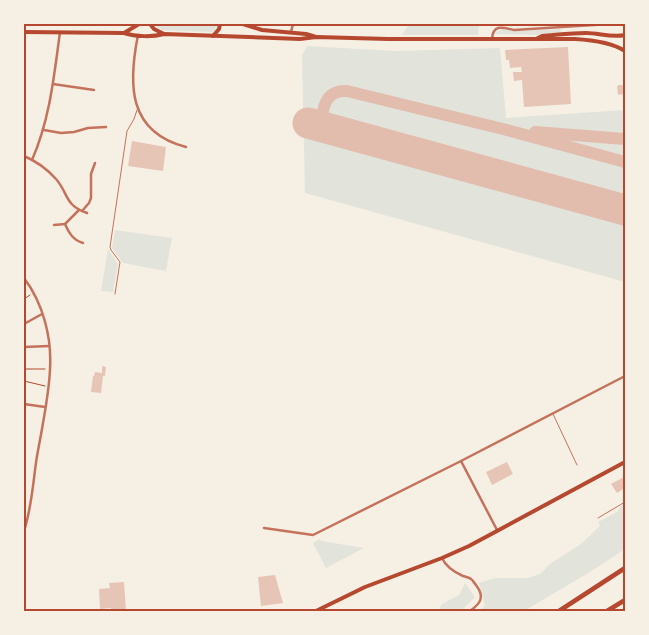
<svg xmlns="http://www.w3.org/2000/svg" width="649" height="635" font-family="'Archivo Narrow',sans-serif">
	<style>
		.green { fill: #e2e4dc }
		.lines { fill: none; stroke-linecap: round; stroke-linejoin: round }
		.taxiway { stroke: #e2bdae; stroke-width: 12 }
		.runway { stroke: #e2bdae; stroke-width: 31 }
		.building { fill: #e6c5b7 }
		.path { stroke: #b5482f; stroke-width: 1 }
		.service { stroke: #c5725c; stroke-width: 1 }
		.minor { stroke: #c5725c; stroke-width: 2.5 }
		.secondary { stroke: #b5482f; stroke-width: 4 }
		.primary { stroke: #b5482f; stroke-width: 4 }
		.motorway { stroke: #b5482f; stroke-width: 4.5 }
		.neatline { fill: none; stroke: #b5482f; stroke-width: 2 }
	</style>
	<rect width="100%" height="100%" fill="#f6efe4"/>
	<!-- green -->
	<g class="green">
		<path d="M155,24H218L216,28L213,32L162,30L156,26Z"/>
		<path d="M409,24H479L478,35H402Z"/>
		<path d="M502,29L514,31L560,29L561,32L536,35L496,34V32Z"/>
		<path d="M307,46L395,51L500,48L506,118L625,110V282L305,193L302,55Z"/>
		<path d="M115,230L172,238L166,271L123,263L112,248Z"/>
		<path d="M108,249L118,264L113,292L101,291Z"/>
		<path d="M625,504V549L590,572L524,611H478L485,606L479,583L495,578H528L540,574L551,563L581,544L600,526L598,522L617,512L620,507Z"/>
		<path d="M319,539L322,541L364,548L326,568L313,543Z"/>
		<path d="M465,583L475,597L461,611H438L442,604L459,595Z"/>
	</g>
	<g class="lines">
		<!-- taxiway -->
		<g class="taxiway">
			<path d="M319,126C324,108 324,90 347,91L507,130L625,162"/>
			<path d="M535,132L625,139"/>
		</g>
		<!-- runway -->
		<path class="runway" d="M308,123L625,210"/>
	</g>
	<!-- building -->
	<g class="building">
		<path d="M568,47L571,104L524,107L522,80L514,81L513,72H522L521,67L510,68L509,60H506L505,50Z"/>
		<path d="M619,85H625V94L618,95L617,86Z"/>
		<path d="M132,141L166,147L163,171L128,166Z"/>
		<path d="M102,366L106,367L105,376H103L101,393L91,392L93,376H94L95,372L102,373Z"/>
		<path d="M507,462L513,474L492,485L486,472Z"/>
		<path d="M624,477L625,479V488L617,493L611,484Z"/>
		<path d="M275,575L283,603L261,606L258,577Z"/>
		<path d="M124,582L126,611H111V608L100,609L99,589L110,588L109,583Z"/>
	</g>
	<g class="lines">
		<!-- path -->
		<g class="path">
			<path d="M24,299L30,295"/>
			<path d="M24,369H45"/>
			<path d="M24,381L45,386"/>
		</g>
		<!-- service -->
		<g class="service">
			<path d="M115,294L120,262L111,250L110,247L127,131L134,119L137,110"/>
			<path d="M553,414L577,465"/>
			<path d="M598,518L625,502"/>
		</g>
		<!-- minor -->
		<g class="minor">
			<path d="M291,32L293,24"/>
			<path d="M138,35C128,85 128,132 186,147"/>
			<path d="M492,39C493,23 504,28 514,30L610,24"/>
			<path d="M53,84L94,90"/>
			<path d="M44,130L61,133L74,132L88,128L106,127"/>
			<path d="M24,156C36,161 47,169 56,179C69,194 64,205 87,213"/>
			<path d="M32,160C50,119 54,76 60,32"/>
			<path d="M82,211L89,203L91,198V174L95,163"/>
			<path d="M65,224C69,233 73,240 83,243"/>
			<path d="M54,225L65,224L79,210"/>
			<path d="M24,278C43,303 52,338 50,369C49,396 42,428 37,456C33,481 32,507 24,531"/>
			<path d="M24,324L42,314"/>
			<path d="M24,347L49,346"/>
			<path d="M24,404L45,407"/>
			<path d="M461,461L497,530"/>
			<path d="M264,528L313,535L461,461L625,376"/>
			<path d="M442,558C446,567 454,572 463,576C466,577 469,577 471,579C473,580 474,583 476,585C485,597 481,603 470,611"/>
		</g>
		<!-- secondary -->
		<path class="secondary" d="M316,611L365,587L442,558L469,546L625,462"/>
		<!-- primary -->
		<g class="primary">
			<path d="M150,24L154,29L164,34"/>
			<path d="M243,24L262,30L306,34L316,37"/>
			<path d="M24,32L124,33C136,37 153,37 164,34L249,37L300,39L316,37L388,39H575C592,40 611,42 625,51"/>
			<path d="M124,33L139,24"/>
			<path d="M213,36L219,29L220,24"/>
			<path d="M536,39L542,36C556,35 571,33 586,33C599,33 612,38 625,35"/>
		</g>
		<!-- motorway -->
		<g class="motorway">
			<path d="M559,611L625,568"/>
			<path d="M607,611L625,600"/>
		</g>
	</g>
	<!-- border -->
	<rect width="649" height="635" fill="none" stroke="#f6efe4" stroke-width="50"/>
	<rect x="25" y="25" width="599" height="585" class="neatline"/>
</svg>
